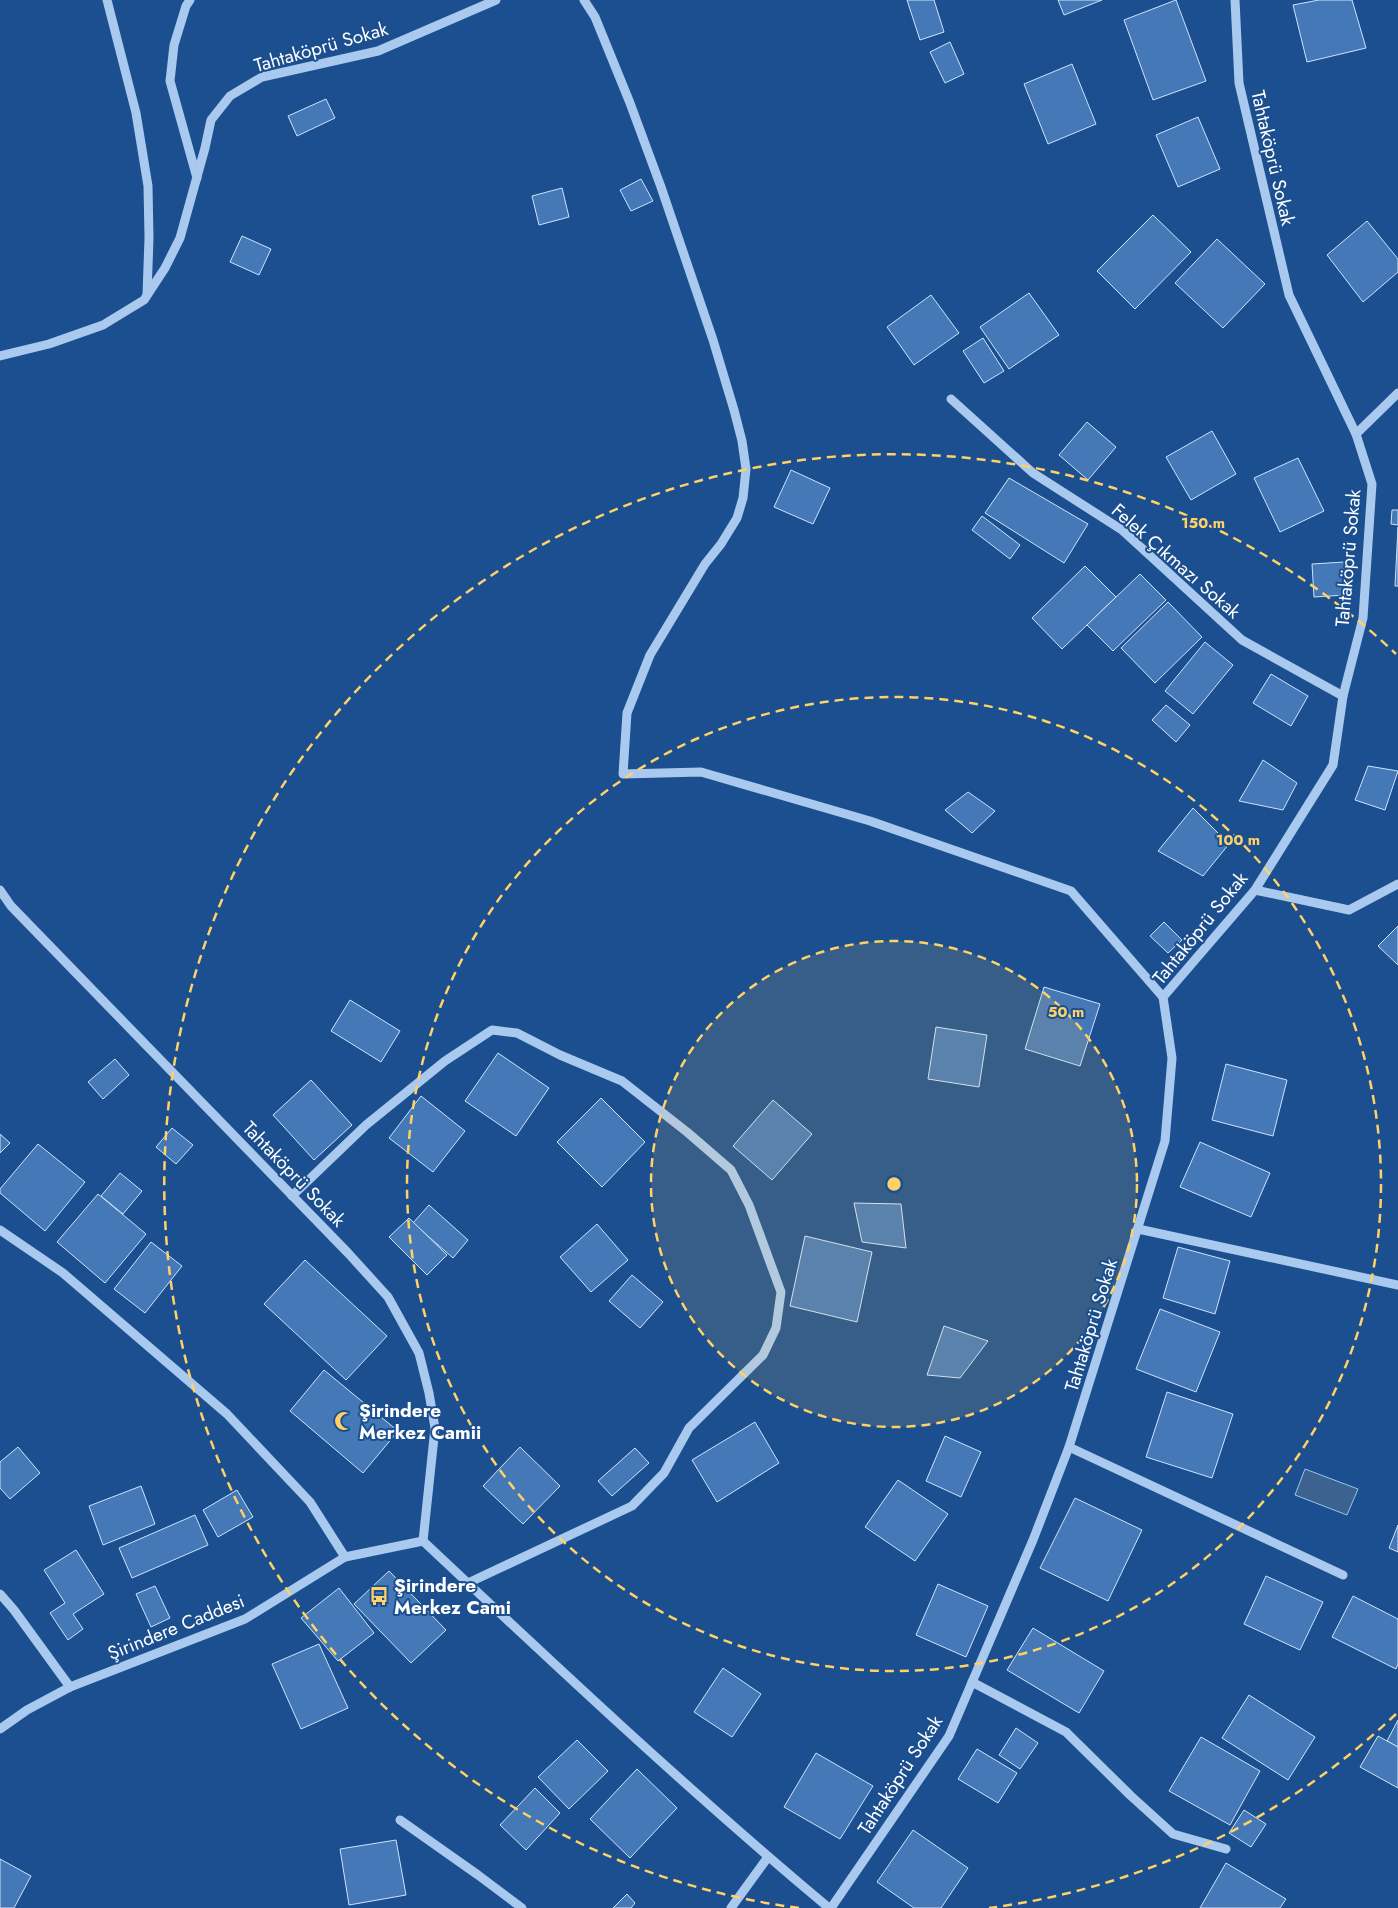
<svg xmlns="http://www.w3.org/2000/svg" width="1398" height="1908" font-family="Jost,sans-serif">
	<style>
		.water { fill: #3c6290; stroke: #9cc4f0 }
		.building { fill: #4478b7; stroke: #cfe3fa }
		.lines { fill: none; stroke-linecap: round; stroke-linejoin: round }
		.minor { stroke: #a9c9ee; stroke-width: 9 }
		.ring { fill: none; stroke: #ffd166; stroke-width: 2.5; stroke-dasharray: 9 6 }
		.labels { text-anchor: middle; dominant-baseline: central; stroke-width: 4; stroke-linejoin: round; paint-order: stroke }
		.street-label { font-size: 19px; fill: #fff; stroke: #1b4f8f }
		.poi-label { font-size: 19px; font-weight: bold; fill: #fff; stroke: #1b4f8f; text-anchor: start }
		.centre { fill: #ffd166; stroke: #1b4f8f; stroke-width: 2.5 }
		.ring-label { font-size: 15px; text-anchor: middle; font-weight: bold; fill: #ffd166; stroke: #1b4f8f; stroke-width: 4; stroke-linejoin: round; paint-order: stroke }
	</style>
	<rect width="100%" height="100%" fill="#1b4f8f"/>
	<!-- water -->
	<path class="water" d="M1305,1469L1358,1489L1347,1515L1295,1495Z"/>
	<!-- building -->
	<g class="building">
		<path d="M907,0H934L944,32L920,40Z"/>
		<path d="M1058,0H1102L1064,15Z"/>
		<path d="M1176,0L1206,81L1153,100L1124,20Z"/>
		<path d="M1319,0H1352L1366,48L1307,62L1293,5Z"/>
		<path d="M950,42L964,74L945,83L930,52Z"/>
		<path d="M1072,64L1096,124L1048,144L1024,84Z"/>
		<path d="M326,99L335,118L297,136L288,116Z"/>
		<path d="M1198,117L1220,169L1178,187L1156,135Z"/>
		<path d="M641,179L653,201L631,211L620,190Z"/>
		<path d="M562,188L569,217L539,225L532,196Z"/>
		<path d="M1153,215L1191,252L1135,309L1097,271Z"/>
		<path d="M1367,221L1398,259V272L1363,302L1327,255Z"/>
		<path d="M242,236L271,249L259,275L230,262Z"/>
		<path d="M1217,239L1265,284L1223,328L1175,283Z"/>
		<path d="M1029,293L1059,335L1009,369L980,327Z"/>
		<path d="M931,295L959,333L914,365L887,327Z"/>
		<path d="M983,338L1004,371L984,383L963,351Z"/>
		<path d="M1087,422L1116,447L1088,480L1059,455Z"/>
		<path d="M1212,431L1236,474L1191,500L1166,457Z"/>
		<path d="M1298,458L1324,511L1280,532L1254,478Z"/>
		<path d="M791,470L830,488L813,524L774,507Z"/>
		<path d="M1009,478L1088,524L1064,563L985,513Z"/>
		<path d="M1392,510H1398V525L1391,524Z"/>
		<path d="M982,516L1020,545L1010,559L972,530Z"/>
		<path d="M1398,527V586H1395Z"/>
		<path d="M1344,562L1345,595L1314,597L1312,564Z"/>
		<path d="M1085,566L1116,597L1062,649L1032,618Z"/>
		<path d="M1140,574L1166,600L1113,651L1087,625Z"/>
		<path d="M1168,602L1202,637L1155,683L1121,648Z"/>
		<path d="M1205,642L1233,665L1193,714L1165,691Z"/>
		<path d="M1271,674L1308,696L1291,726L1253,703Z"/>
		<path d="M1166,705L1190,725L1176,742L1152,720Z"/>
		<path d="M1263,760L1297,783L1283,810L1239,801Z"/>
		<path d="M1368,766L1398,771L1385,810L1355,800Z"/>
		<path d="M968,792L995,811L972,833L945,810Z"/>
		<path d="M1193,808L1229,844L1203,876L1158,851Z"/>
		<path d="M1164,922L1182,940L1168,953L1150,936Z"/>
		<path d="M1398,926V965L1378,946Z"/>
		<path d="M1044,987L1100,1004L1080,1066L1025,1049Z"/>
		<path d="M350,1000L400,1031L381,1062L331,1031Z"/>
		<path d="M936,1027L987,1035L979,1087L928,1079Z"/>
		<path d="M498,1053L549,1088L516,1136L465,1101Z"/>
		<path d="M115,1059L129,1075L103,1099L88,1082Z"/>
		<path d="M1226,1064L1287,1080L1273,1136L1212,1120Z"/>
		<path d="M311,1080L352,1125L314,1160L273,1115Z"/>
		<path d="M421,1096L465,1131L433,1172L389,1138Z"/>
		<path d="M601,1098L645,1142L602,1187L557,1142Z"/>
		<path d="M773,1100L812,1134L772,1180L733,1146Z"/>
		<path d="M172,1128L193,1145L176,1164L156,1147Z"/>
		<path d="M0,1134L10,1143L0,1153Z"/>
		<path d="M1200,1142L1270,1173L1251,1217L1180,1187Z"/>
		<path d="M38,1144L85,1182L45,1231L0,1193V1189Z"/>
		<path d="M120,1173L142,1191L123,1214L101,1196Z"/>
		<path d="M98,1194L146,1234L105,1283L57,1242Z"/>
		<path d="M854,1203L901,1204L906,1248L862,1242Z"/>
		<path d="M429,1205L468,1240L453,1258L413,1223Z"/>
		<path d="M409,1218L447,1255L427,1275L389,1237Z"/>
		<path d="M597,1224L628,1260L591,1292L560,1257Z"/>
		<path d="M805,1236L872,1252L857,1322L790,1306Z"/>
		<path d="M151,1242L182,1266L145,1313L114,1289Z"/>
		<path d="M1178,1247L1230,1261L1215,1314L1163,1298Z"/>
		<path d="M305,1260L387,1336L346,1380L264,1304Z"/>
		<path d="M632,1275L663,1302L640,1328L609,1301Z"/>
		<path d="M1160,1309L1220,1332L1196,1392L1136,1369Z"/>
		<path d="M944,1326L988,1341L960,1378L927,1375Z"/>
		<path d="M324,1370L398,1431L363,1473L290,1411Z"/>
		<path d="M1167,1392L1233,1414L1212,1478L1146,1457Z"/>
		<path d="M755,1422L779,1463L717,1502L692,1460Z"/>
		<path d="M945,1436L981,1452L961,1497L926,1481Z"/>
		<path d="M18,1447L40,1473L10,1499L0,1488V1462Z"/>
		<path d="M520,1447L560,1486L523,1524L483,1486Z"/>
		<path d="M635,1448L649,1463L612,1496L598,1481Z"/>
		<path d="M898,1480L948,1514L915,1561L865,1527Z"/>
		<path d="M141,1486L155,1524L103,1545L89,1506Z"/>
		<path d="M237,1490L253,1517L218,1537L203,1510Z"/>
		<path d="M1075,1498L1142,1530L1108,1601L1040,1568Z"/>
		<path d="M195,1515L208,1545L132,1578L119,1548Z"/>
		<path d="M1398,1525V1552L1389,1548Z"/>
		<path d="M76,1550L104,1594L73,1614L83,1629L68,1640L50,1613L65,1603L44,1570Z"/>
		<path d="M389,1571L446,1630L411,1663L354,1604Z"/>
		<path d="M1266,1576L1323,1602L1300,1650L1244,1624Z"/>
		<path d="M938,1584L988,1606L966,1657L916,1635Z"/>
		<path d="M155,1586L170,1618L151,1627L136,1594Z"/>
		<path d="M339,1588L374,1633L338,1661L301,1618Z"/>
		<path d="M1353,1596L1398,1619V1664L1396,1669L1332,1637Z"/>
		<path d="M1033,1628L1104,1671L1079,1713L1007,1670Z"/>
		<path d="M319,1644L348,1708L301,1729L272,1664Z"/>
		<path d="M723,1668L761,1694L732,1737L694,1712Z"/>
		<path d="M1249,1695L1315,1737L1288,1780L1222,1738Z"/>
		<path d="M1398,1720V1747L1387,1741Z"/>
		<path d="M1016,1728L1038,1743L1020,1769L999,1755Z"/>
		<path d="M1378,1736L1398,1747V1788L1360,1767Z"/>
		<path d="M1201,1737L1260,1771L1230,1825L1169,1791Z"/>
		<path d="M577,1740L608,1771L569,1809L538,1777Z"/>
		<path d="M977,1749L1017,1773L998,1803L958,1779Z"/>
		<path d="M816,1753L873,1786L840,1839L784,1807Z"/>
		<path d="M637,1769L677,1808L630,1858L590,1819Z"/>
		<path d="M535,1788L560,1813L526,1850L500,1825Z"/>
		<path d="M1244,1810L1266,1824L1251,1847L1229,1833Z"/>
		<path d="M913,1830L968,1868L941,1908H914L877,1882Z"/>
		<path d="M396,1840L406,1895L349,1905L340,1849Z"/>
		<path d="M0,1859L31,1876L14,1908H0Z"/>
		<path d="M1226,1863L1286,1899L1280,1908H1200Z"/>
		<path d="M627,1894L635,1903L631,1908H613Z"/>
	</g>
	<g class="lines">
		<!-- minor -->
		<g class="minor">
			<path d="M107,0L136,113L148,186L149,238L147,295"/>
			<path d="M190,0L186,6L174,45L170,81L197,178"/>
			<path d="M584,0L595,17L630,103L661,187L713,340L734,410L742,441L746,469L743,498L737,518L721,544L705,564L650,655L627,713L623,774L701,772L870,821L1071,891L1163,997"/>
			<path d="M0,356L49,344L103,325L144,300L165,268L180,238L205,148L211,120L230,96L262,77L378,51L496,0"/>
			<path d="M951,399L1033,473L1122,530L1242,640L1343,696"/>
			<path d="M1356,434L1398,393"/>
			<path d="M0,890L11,906L348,1253L388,1297L419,1353L429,1393L435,1428L423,1541"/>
			<path d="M1255,890L1349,910L1398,884"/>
			<path d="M292,1196L366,1125L445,1061L492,1030L517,1033L560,1055L622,1081L687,1132L731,1170L749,1205L781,1292L776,1328L763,1355L689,1428L664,1473L632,1506L468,1583"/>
			<path d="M1138,1229L1398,1285"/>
			<path d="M0,1230L63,1273L227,1414L310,1502L345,1557"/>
			<path d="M1069,1447L1343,1575"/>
			<path d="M423,1541C556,1666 689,1791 829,1908"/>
			<path d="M0,1594L14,1610L70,1687"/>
			<path d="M972,1682L1066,1732L1131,1796L1173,1834L1226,1849"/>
			<path d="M0,1729L27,1710L70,1687L245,1619L345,1557L423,1541"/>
			<path d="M400,1820L478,1875L522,1908"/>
			<path d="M731,1908L768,1857"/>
			<path d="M831,1908L949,1736L1033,1540L1069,1447L1165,1141L1172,1058L1163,997L1255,890L1333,765L1343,696L1363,618L1372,484L1356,434L1289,295L1239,83L1235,0"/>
		</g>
	</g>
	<!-- distance rings -->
	<circle cx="894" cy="1184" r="243" fill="#ffd166" fill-opacity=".12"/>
	<g class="ring">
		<circle cx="894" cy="1184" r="243"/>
		<circle cx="894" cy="1184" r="487"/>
		<path d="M1396 1714A730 730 0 0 1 989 1908M799 1908A730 730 0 1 1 1396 654"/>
	</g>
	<!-- icons -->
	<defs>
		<g id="mosque-bare" transform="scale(1.5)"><path d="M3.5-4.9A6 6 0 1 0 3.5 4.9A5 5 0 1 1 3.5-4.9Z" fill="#ffd166" stroke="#1b4f8f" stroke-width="2.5" paint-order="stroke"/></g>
		<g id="bus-bare" transform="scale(1.5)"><path d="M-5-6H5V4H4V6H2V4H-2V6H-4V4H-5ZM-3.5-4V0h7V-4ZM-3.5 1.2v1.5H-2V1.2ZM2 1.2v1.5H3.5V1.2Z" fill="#ffd166" stroke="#1b4f8f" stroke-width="2.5" paint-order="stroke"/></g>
	</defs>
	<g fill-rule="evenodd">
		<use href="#mosque-bare" x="344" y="1421"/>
		<use href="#bus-bare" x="379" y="1596"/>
	</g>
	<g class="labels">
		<!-- street labels -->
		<g class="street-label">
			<text transform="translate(321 47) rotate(-16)">Tahtaköprü Sokak</text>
			<text transform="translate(1273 158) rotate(77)">Tahtaköprü Sokak</text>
			<text transform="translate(1348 558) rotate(-85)">Tahtaköprü Sokak</text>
			<text transform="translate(1176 561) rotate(41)">Felek Çıkmazı Sokak</text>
			<text transform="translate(1200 928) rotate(-51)">Tahtaköprü Sokak</text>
			<text transform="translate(294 1174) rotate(46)">Tahtaköprü Sokak</text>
			<text transform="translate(1091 1325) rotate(-73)">Tahtaköprü Sokak</text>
			<text transform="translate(176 1627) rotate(-22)">Şirindere Caddesi</text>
			<text transform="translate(900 1775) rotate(-57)">Tahtaköprü Sokak</text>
		</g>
		<!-- poi labels -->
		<g class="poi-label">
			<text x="359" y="1410">Şirindere<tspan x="359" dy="22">Merkez Camii</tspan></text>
			<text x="394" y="1585">Şirindere<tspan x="394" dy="22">Merkez Cami</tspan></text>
		</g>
	</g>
	<circle cx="894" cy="1184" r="8" class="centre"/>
	<g class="ring-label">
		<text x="1203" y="528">150 m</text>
		<text x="1238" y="845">100 m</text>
		<text x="1066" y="1017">50 m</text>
	</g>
</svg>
